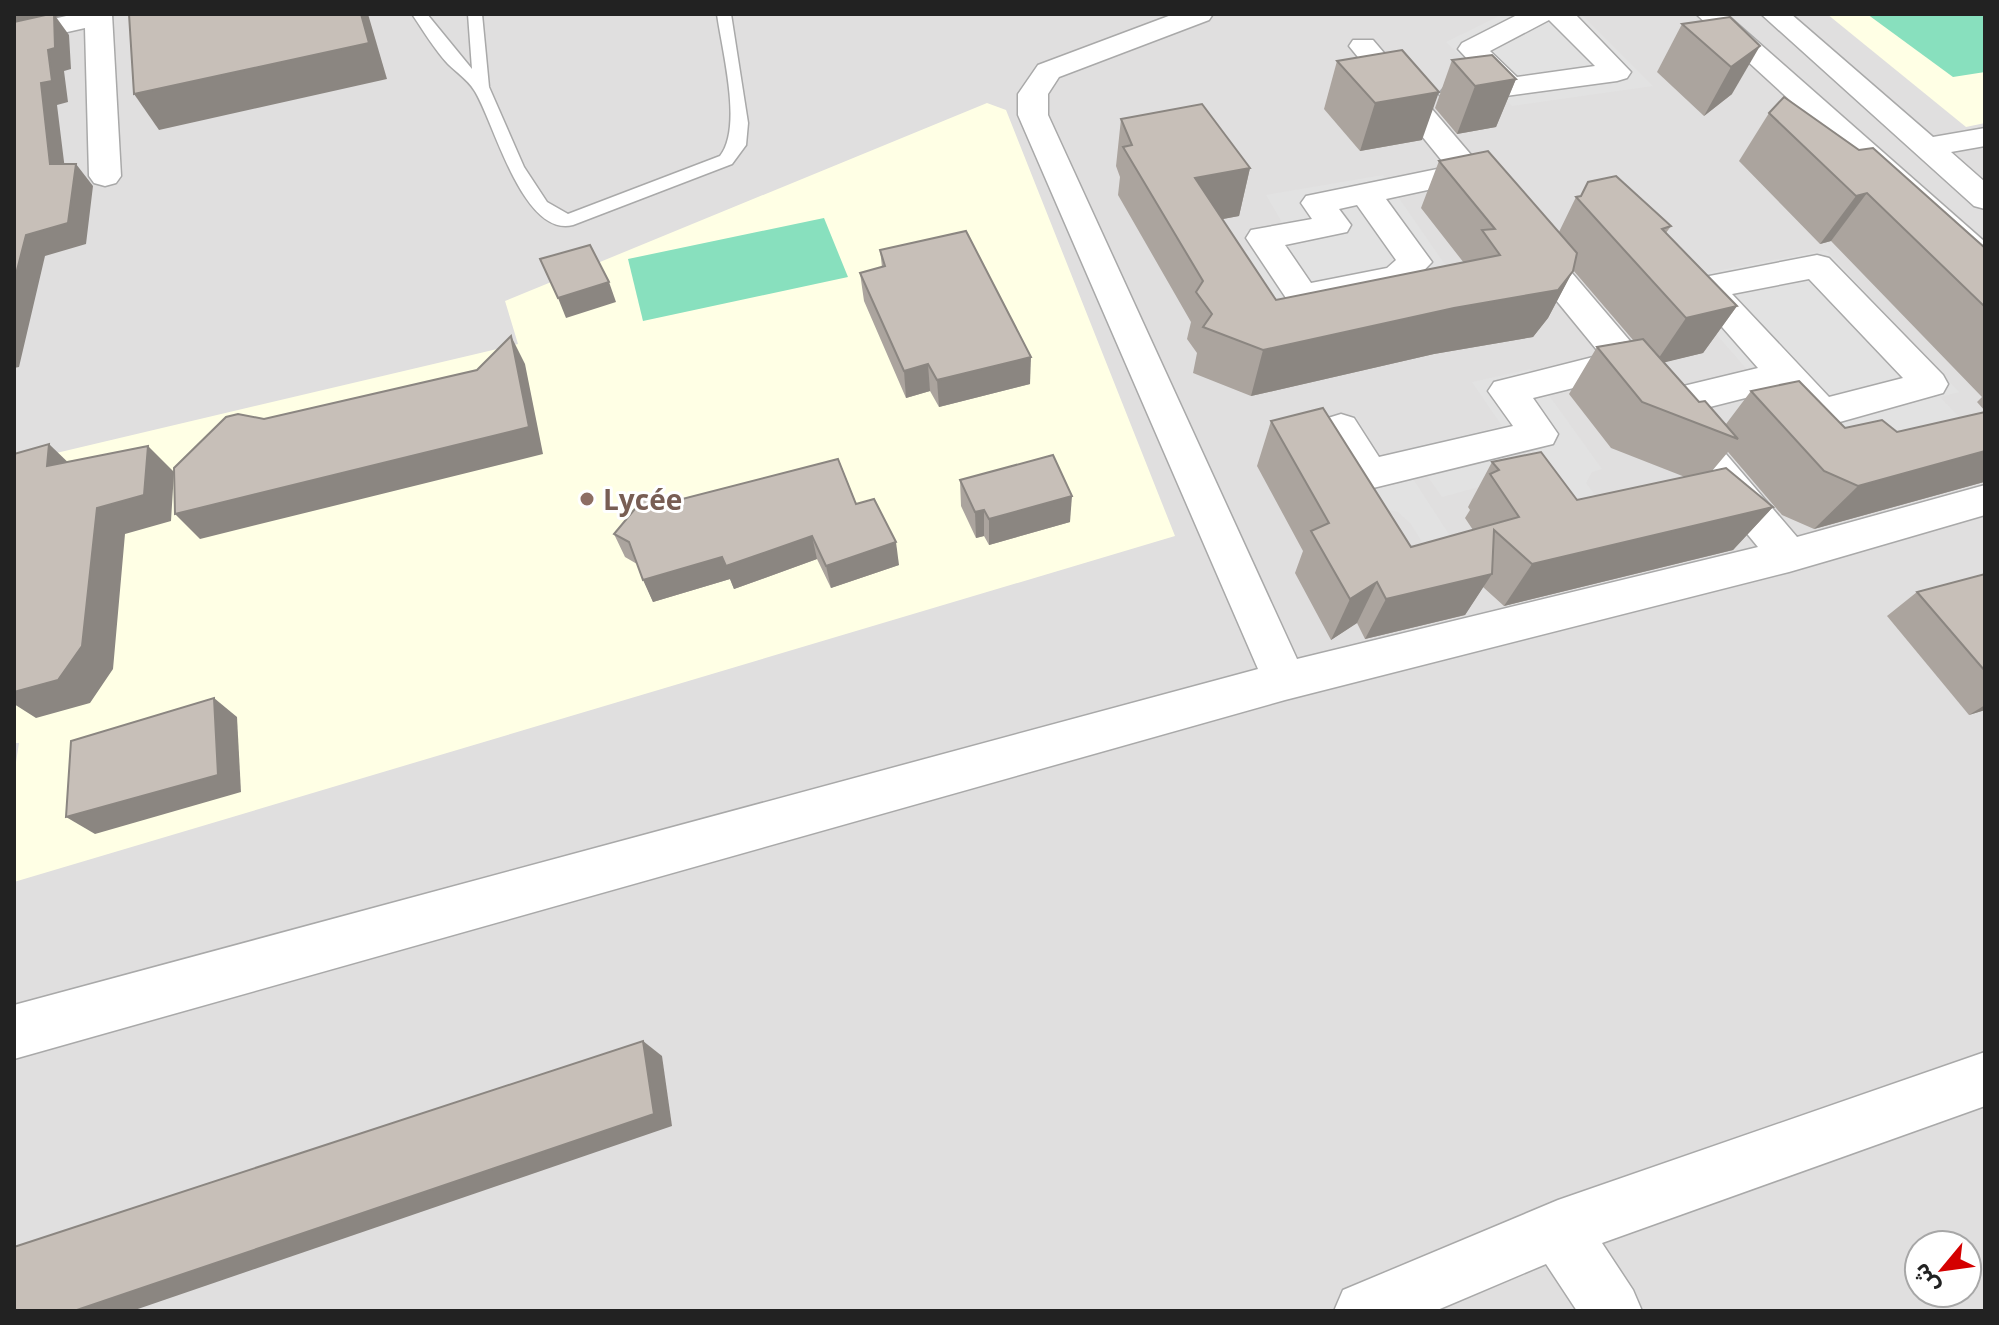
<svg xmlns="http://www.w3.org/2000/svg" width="1999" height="1325" font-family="'Open Sans','Noto Sans Arabic',sans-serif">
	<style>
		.residential { fill: #e0dfdf; fill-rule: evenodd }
		.education { fill: #ffffe5 }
		.pitch { fill: #88e0be }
		.parking { fill: #e2e2e2 }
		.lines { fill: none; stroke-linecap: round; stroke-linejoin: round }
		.service-casing { stroke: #a9a9a9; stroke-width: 3 }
		.minor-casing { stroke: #a9a9a9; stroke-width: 3 }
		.service { fill: #fff; fill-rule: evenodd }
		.minor { fill: #fff; fill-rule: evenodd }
		.wall { fill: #aba49e }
		.shaded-wall { fill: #8b8681 }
		.building { fill: #c7bfb8; stroke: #8b8681; stroke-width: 2 }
		.education-dot { fill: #8d6e63; stroke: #fff; stroke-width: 3 }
		.labels { text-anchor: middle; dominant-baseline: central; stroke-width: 6; stroke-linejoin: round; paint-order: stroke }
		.education-label { font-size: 28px; font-weight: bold; fill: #785e54; stroke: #fff; text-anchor: start }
	</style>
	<rect width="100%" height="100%" fill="#f2efe9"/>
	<!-- residential -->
	<path class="residential" d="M14,14H1985V1311H14ZM1919,1245H1967V1293H1919Z"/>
	<!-- education -->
	<g class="education">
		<path d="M1827,14H1985V123L1966,127Z"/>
		<path d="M987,103L1006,110L1175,536L14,882V775L19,743H14V463L518,344L505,301Z"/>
	</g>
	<!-- pitch -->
	<g class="pitch">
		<path d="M1867,14H1985V72L1953,77Z"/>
		<path d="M824,218L848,277L643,321L628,259Z"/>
	</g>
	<!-- parking -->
	<g class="parking">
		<path d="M1503,14H1581L1653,86L1512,106L1446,42Z"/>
		<path d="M1383,175L1446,266L1266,309L1228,256L1254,249L1245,231L1283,224L1266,195Z"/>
		<path d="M1826,250L1959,392L1940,397L1963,421L1839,450L1799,429L1669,280Z"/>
		<path d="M1530,369L1602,469L1592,472L1586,483L1607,511L1583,515L1534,451L1520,446L1514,453L1527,474L1442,497L1428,477L1419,474L1413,479L1454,542L1427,550L1411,524L1398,512L1383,509L1313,424L1355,415L1380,456L1502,426L1472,382Z"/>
	</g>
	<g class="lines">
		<!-- service casing -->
		<g class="service-casing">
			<path id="service" d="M412,14H427L472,69L468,14H482L489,87L524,167L547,202L568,214L720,156C743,127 722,51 717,14H731L748,123L746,145L732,164L573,225C522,238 493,118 474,90C468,80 456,72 448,64C434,49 423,30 412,14Z"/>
		</g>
		<!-- minor casing -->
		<g class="minor-casing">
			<g id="minor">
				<path d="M75,14H112L121,176L116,183L105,186L94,183L89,176L85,28L14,44V28Z"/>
				<path d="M1174,14H1213L1209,20L1059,77L1048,94V115L1297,659L1758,547L1618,377L1533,398L1558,434L1553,444L1369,489L1355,484L1322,428L1328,418L1341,414L1354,418L1379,457L1513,426L1488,391L1494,382L1601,355L1460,183L1386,199L1432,262L1410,285L1302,308L1290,304L1246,238L1251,230L1312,219L1301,203L1306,196L1447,167L1349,46L1353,40H1373L1671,389L1758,368L1694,295L1689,287L1694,279L1817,255L1829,258L1943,375L1948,384L1943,393L1822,427L1809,423L1777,390L1690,412L1797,537L1985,485V515L1789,572L1285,700L14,1059V1005L1258,669L1018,115V94L1038,65ZM1357,205L1396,260L1387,268L1311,283L1285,245L1347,232L1351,225L1339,209ZM1809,279L1903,378L1829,397L1732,294Z"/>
				<path d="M1519,14H1575L1631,72L1627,78L1617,81L1454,103L1444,100L1439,94L1444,88L1488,81L1458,49L1462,43ZM1549,20L1595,66L1517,77L1490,51Z"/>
				<path d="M1696,14H1726L1985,242V271L1973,268Z"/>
				<path d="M1761,14H1791L1933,137L1985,128V146L1951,152L1985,182V209L1974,206Z"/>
				<path d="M1985,1052V1106L1602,1243L1633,1290L1642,1311H1577L1546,1264L1435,1311H1334L1343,1290L1558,1200Z"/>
			</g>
		</g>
		<!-- service -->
		<use href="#service" class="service"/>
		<!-- minor -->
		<use href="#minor" class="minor"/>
	</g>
	<!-- wall -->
	<g class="wall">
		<path d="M1730,17L1732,94L1704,116L1657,72L1682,24Z"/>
		<path d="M1452,60L1516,79L1496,127L1457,134L1435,108Z"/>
		<path d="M1337,61L1422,140L1360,151L1324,109Z"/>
		<path d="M1769,113L1985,248V411L1977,402L1982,397L1831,241L1820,244L1739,161Z"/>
		<path d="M1121,119L1250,168L1239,216L1222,219L1276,300L1464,263L1421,208L1439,161L1559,232L1576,197L1671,226L1666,233L1737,306L1703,353L1664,362L1699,402L1726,424L1751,391L1845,428L1897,432L1985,412V484L1984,482L1814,529L1782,515L1728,452L1712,471L1773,507L1733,550L1504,606L1483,587L1465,615L1365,639L1357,623L1331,640L1295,573L1303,551L1257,466L1271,421L1411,547L1473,530L1465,518L1470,510L1468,507L1492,462L1577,500L1685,477L1611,448L1569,394L1597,347L1633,340L1573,270L1548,318L1533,337L1434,354L1251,396L1193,373L1197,353L1187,339L1191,322L1118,195L1120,177L1116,166Z"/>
		<path d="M880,250L1030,384L939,407L930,391L906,398L864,301L860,273L882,267Z"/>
		<path d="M960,480L1070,522L989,545L984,536L976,538L961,506Z"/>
		<path d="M856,504L899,565L831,588L817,559L734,589L730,579L653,602L637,564L625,557L614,534L659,505Z"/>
		<path d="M1985,574V710L1969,715L1887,616L1917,592Z"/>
	</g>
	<!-- shaded-wall -->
	<g class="shaded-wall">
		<path d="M14,14H68L56,17L69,35L71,69L64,71L68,102L57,105L67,186L50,164L41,83L48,50L14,27Z"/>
		<path d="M361,14H368L387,79L159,130L134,94Z"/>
		<path d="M1760,46L1732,94L1704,116L1731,67Z"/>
		<path d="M1516,79L1496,127L1457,134L1475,86Z"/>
		<path d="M1439,92L1422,140L1360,151L1375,103Z"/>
		<path d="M76,164L93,186L86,244L45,256L19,367L14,368V282L26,235Z"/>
		<path d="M1250,168L1239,216L1187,226L1195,178Z"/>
		<path d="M1867,193L1831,241L1820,244L1856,196Z"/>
		<path d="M1573,271L1548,318L1533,337L1434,354L1251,396L1263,350Z"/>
		<path d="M609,282L616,302L566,318L558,298Z"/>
		<path d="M1737,306L1703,353L1654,365L1686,318Z"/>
		<path d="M511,336L525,364L543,454L200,539L175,514L529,427Z"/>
		<path d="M1031,357L1030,384L939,407L937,380Z"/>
		<path d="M928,364L930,391L906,398L904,371Z"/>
		<path d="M49,444L77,471L47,466Z"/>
		<path d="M148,446L174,472L171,521L125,534L113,669L90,703L36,718L14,704V692L97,508Z"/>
		<path d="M1985,451L1984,482L1814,529L1858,486Z"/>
		<path d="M1072,496L1070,522L989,545V519Z"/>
		<path d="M1773,507L1733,550L1504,606L1532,564Z"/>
		<path d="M984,510V536L976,538L975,512Z"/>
		<path d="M812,536L817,559L734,589L730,579L653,602L643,580L722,557Z"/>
		<path d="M896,542L899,565L831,588L826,566Z"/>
		<path d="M1492,574L1465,615L1365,639L1386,599Z"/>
		<path d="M1377,582L1357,623L1331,640L1350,599Z"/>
		<path d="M214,698L237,717L241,792L95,834L66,817Z"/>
		<path d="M1985,705V710L1969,715Z"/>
		<path d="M643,1041L662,1056L672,1126L132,1311H74Z"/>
	</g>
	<!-- building -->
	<g class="building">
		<path d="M50,14H54L55,48L48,50L52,81L41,83L50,164H76L68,223L26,235L14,282V22Z"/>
		<path d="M129,14H361L369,43L134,94Z"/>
		<path d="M1730,17L1760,46L1731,67L1682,24Z"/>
		<path d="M1402,50L1439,92L1375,103L1337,61Z"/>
		<path d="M1492,55L1516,79L1475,86L1452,60Z"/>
		<path d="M1784,97L1859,150L1873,148L1985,248V307L1867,193L1856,196L1769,113Z"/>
		<path d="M1202,104L1250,168L1195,178L1276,300L1500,255L1482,230L1495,229L1439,161L1488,151L1577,253L1573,271L1558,290L1454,308L1263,350L1203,327L1212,314L1196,292L1203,281L1123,147L1132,145L1121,119Z"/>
		<path d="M1616,176L1671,226L1662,229L1737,306L1686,318L1576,197L1581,196L1588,182Z"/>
		<path d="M966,231L1031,357L937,380L928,364L904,371L860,273L885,266L880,250Z"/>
		<path d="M590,245L609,282L558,298L540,259Z"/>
		<path d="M511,336L529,427L175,514L174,468L226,417L238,414L264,419L477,370Z"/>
		<path d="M1643,339L1699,402L1705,401L1738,439L1642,402L1597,347Z"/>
		<path d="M1799,381L1845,428L1882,420L1897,432L1985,412V451L1858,486L1824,471L1751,391Z"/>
		<path d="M1323,408L1411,547L1519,517L1490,474L1499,470L1492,462L1541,452L1577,500L1726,468L1773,507L1532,564L1494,530L1492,574L1386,599L1377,582L1350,599L1311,531L1329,523L1271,421Z"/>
		<path d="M49,444L47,466L148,446L144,495L97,508L82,646L58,680L14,692V454Z"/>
		<path d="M1053,455L1072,496L989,519L984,510L975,512L960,480Z"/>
		<path d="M838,459L856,504L874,499L896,542L826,566L812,536L726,566L722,557L643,580L629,542L614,534L644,498L659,505Z"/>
		<path d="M1985,574V671L1917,592Z"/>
		<path d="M214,698L218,775L66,817L71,741Z"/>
		<path d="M643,1041L654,1114L74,1311H14V1247Z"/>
	</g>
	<!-- markers -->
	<circle class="education-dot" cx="587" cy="499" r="8"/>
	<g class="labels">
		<!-- education labels -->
		<g class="education-label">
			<text x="603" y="499">Lycée</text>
		</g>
	</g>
	<!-- border -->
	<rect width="1999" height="1325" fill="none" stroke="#222222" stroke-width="32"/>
	<!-- north arrow -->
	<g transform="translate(1943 1269) rotate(241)"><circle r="38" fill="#ffffff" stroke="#a7a7a7" stroke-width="2"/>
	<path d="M0-6L14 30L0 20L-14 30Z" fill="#d40000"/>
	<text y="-12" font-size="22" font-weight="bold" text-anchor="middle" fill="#222222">ش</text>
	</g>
</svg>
